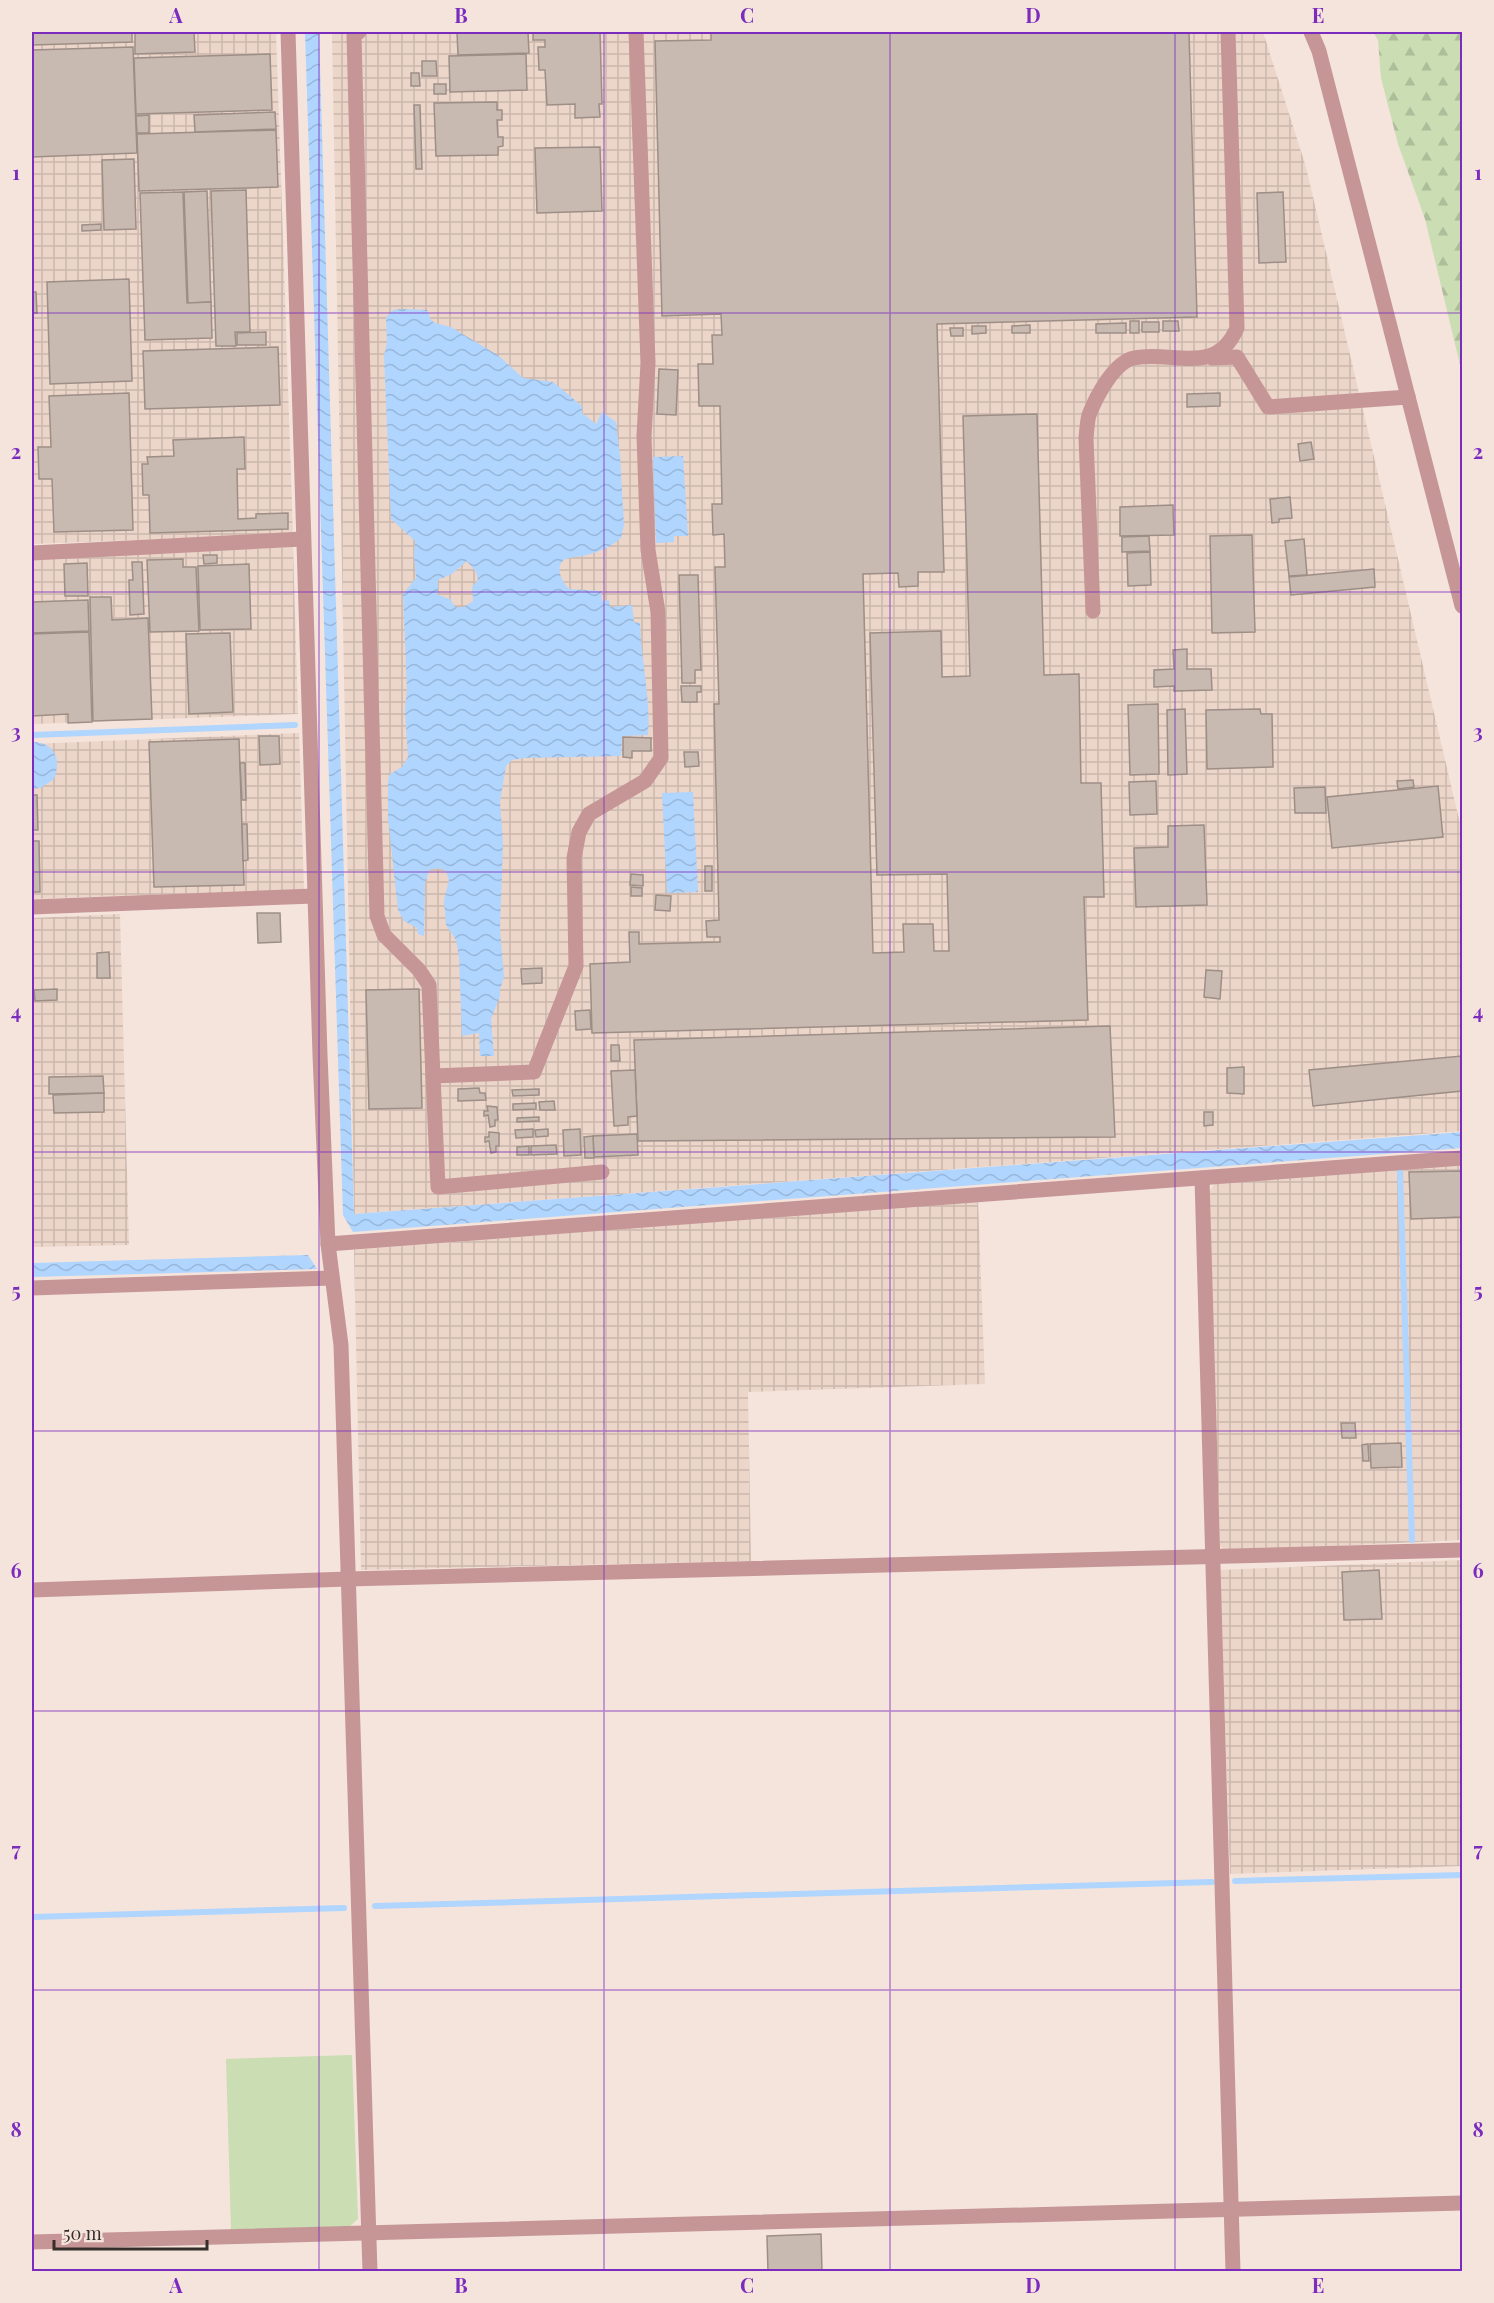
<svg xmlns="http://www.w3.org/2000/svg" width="1494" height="2303" font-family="'Playfair Display',serif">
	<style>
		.industrial { fill: url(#industrial-grid) }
		.grass { fill: #caddb3 }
		.forest { fill: url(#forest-firs) }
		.water { fill: url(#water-waves); fill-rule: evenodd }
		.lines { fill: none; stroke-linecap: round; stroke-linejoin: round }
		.stream { stroke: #b0d5fe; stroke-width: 6 }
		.building { fill: #c8b9b1; stroke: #9d8e86; stroke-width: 1.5 }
		.minor { stroke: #c69697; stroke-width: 15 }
		.grid { fill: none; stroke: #7b2cbf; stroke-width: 1.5; stroke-opacity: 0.55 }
		.neatline { fill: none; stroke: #7b2cbf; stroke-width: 2 }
		.grid-label { font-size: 20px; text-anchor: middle; font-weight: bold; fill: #7b2cbf }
	</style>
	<defs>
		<pattern id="industrial-grid" width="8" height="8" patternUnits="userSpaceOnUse" patternTransform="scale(1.5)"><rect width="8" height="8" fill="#ecd5c9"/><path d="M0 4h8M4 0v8" fill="none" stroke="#cbb7ad"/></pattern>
		<pattern id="forest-firs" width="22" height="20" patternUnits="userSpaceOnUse" patternTransform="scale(1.5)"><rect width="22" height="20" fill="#caddb3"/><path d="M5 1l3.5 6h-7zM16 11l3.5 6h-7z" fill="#aebe9a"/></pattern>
		<pattern id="water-waves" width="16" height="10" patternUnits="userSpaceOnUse" patternTransform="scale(1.5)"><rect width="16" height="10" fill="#b0d5fe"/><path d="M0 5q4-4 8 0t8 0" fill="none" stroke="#98b7da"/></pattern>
	</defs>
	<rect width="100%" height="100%" fill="#f5e4dc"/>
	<!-- industrial -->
	<g class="industrial">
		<path d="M32,32H276L293,534L32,544Z"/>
		<path d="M332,32H1263L1306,167L1462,832V1131L354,1214Z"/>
		<path d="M293,547L298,714L32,724V559Z"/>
		<path d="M299,733L304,890L32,899V744Z"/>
		<path d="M120,914L129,1245L32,1247V918Z"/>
		<path d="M1462,1165V1540L1225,1551L1220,1546L1209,1193L1215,1182Z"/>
		<path d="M978,1200L985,1384L748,1392L751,1561L361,1570L354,1250Z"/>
		<path d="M1462,1560V1866L1230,1874L1220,1570Z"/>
	</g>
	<!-- grass -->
	<path class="grass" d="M352,2055L358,2219L350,2226L231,2230L226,2059Z"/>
	<!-- forest -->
	<path class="forest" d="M1373,32H1462V373L1425,219L1398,144L1381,78L1378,40Z"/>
	<!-- water -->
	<g class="water">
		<path d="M305,32H319L354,1214L1462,1132V1148L353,1232L343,1215Z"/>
		<path d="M401,309L427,310L431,320L435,323L451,327L499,356L523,378L553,382L582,406V413L596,424L602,412L616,422L620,456L624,525L621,538C610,548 598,552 583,556C578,557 569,557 564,560C554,568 563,583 569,589L601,591L602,601L609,600L610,607L632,605L634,622L640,623C641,660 651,700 648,735L622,736L621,756L525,758L512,760L506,766L500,802L503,842L500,929L504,977L500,989V996L491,1019L494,1056H480L479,1033L462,1036L459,957L456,940L446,925L444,900L449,880L446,871L439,868L429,870L425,884L424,936L418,934L417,928L404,921L398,910L388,818V780L390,774L402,767L408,757L405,712L407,689L403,594L416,578L414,555L415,541L391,519L384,356L387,343L386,317L393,310ZM467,561L476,572L478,580L472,587L473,601L464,607H455L450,599L438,595V580L452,574Z"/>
		<path d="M683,456L688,536H674V542L656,543L653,457Z"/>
		<path d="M32,742C54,741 63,761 53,780L40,788L32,789Z"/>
		<path d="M693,792L698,892L667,893L662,793Z"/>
		<path d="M308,1255L317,1269L32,1277V1263Z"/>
	</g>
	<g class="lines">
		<!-- stream -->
		<g class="stream">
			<path d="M32,735L295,725"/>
			<path d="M1400,1171L1412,1540"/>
			<path d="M1235,1881L1462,1875"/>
			<path d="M375,1906L1212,1882"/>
			<path d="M32,1917L344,1908"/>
		</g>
	</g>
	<!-- building -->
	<g class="building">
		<path d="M32,32H132V42L32,45Z"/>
		<path d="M135,32H194L195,52L135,54Z"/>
		<path d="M457,32H528L529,53L458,55Z"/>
		<path d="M533,32H600L602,104H599L600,117L575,118V104L547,105L545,70H539L538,47H545V40H533Z"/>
		<path d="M711,32H1189L1197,317L937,324L944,572H918V586L899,587L898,573L863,574L873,953L904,952L903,924H933L934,951H949L947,874L877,875L870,633L941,631L942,677L970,676L963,416L1037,414L1044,675L1079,674L1081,783H1101L1104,897H1084L1088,1020L592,1033L590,964L630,962L629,932H639V944L720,942V937H707L706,921L719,920L714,704H719L715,567H725L724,534L713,535L712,504H722L720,406H699L698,364H713L712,335H722L721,314L662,316L655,41L711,40Z"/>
		<path d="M133,47L137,153L32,157V50Z"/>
		<path d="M270,54L272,110L136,114L134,58Z"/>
		<path d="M526,54L527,90L450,92L449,56Z"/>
		<path d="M422,61H436L437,76H422Z"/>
		<path d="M411,73H419L420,86H411Z"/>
		<rect x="434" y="84" width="12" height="10"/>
		<path d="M497,102V110H502V120H497L498,137H503V146L498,147V155L436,156L434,103Z"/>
		<path d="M414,105H420L422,169H416Z"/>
		<path d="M275,112L276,129L195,132L194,115Z"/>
		<path d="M149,115V133H137L136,116Z"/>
		<path d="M276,130L278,187L139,191L137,134Z"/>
		<path d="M600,147L602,211L537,213L535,148Z"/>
		<path d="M134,159L136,229L104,230L102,160Z"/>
		<path d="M246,190L250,332H235L236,346H216L211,191Z"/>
		<path d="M207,191L211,302L188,303L184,192Z"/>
		<path d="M183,192L187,303L211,302L212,338L145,340L140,193Z"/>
		<path d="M1283,192L1286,262L1259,263L1257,193Z"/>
		<path d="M101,224V230L82,231V225Z"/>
		<path d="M129,279L132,381L50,384L47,282Z"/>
		<path d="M32,292H36L37,313H32Z"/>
		<rect x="1130" y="321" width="9" height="12"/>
		<path d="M1163,321H1178L1179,331H1163Z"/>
		<rect x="1142" y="322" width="17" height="10"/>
		<path d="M1126,323V333H1096V324Z"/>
		<path d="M1030,325V333H1012V326Z"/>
		<path d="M972,326H986V333L972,334Z"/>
		<path d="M950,328H963V336H951Z"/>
		<path d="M266,332V345H237V333Z"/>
		<path d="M278,347L280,405L145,409L143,351Z"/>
		<path d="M659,369L678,370L676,415L657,414Z"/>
		<path d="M129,393L133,530L54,532L52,479H39L38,447H51L49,396Z"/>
		<path d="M1220,393V406L1187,407V394Z"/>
		<path d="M244,437L245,469H237L238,519L256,518V514L288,513V529L150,533L149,495H143L142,464H148L147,457L174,456L173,440Z"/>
		<path d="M1311,442L1314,459L1300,461L1298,444Z"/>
		<path d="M1290,497L1292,518L1279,519V522L1272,523L1270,499Z"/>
		<path d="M1173,505L1174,535L1120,536V507Z"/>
		<path d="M1252,535L1255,632L1212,633L1210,536Z"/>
		<path d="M1149,536L1150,551L1122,552V537Z"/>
		<path d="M1304,539L1307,575L1289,576L1285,541Z"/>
		<path d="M1150,552L1151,585L1128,586L1127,553Z"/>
		<path d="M203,555H217V563L204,564Z"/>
		<path d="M183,559V567H196L199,631L150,632L147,560Z"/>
		<path d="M132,562H142L144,614L130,615L129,580H133Z"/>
		<path d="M87,563L88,596H65L64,564Z"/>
		<path d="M249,564L251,629L200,630L198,566Z"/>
		<path d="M1374,569L1375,587L1291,595L1289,577Z"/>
		<path d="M679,575H698L701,670H695V683H682Z"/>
		<path d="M90,597H111L112,620L148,618L152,719L93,721Z"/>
		<path d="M88,600L89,631L32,633V602Z"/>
		<path d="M89,632L92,722L68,723V714L32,716V634Z"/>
		<path d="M230,633L233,712L189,714L186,634Z"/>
		<path d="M1187,649V669H1211L1212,690L1174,691V686L1154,687V670L1174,669L1173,650Z"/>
		<path d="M681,686H701V692H697V702H682Z"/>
		<path d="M1158,704L1159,774L1130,775L1128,705Z"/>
		<path d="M1185,709L1187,774L1168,775L1167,710Z"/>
		<path d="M1260,709L1261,714H1272L1273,767L1207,769L1206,710Z"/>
		<path d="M259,736H279L280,764L260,765Z"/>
		<path d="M623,737L651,738V751H632V758L623,757Z"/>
		<path d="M239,739L244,885L154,887L149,742Z"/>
		<path d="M684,752H698L699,766L685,767Z"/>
		<path d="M240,763H245L246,800H242Z"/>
		<path d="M1413,780L1414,787L1398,789L1397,781Z"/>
		<path d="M1156,781L1157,814L1130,815L1129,782Z"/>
		<path d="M1438,786L1443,837L1332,848L1327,797Z"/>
		<path d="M1325,787L1326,813H1295L1294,788Z"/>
		<path d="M32,795H37L38,830H32Z"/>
		<path d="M242,824H247L248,860L243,861Z"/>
		<path d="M1204,825L1207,905L1136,907L1134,848L1168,847V826Z"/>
		<path d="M32,841H39L40,892H32Z"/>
		<rect x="705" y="866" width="7" height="25"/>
		<path d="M631,874L643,875V886L630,885Z"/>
		<path d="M631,887L642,888V896H631Z"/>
		<path d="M656,895L671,896L670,911L655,910Z"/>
		<path d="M257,913H280L281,942L258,943Z"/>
		<path d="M109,952L110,978H97V953Z"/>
		<path d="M542,968V983L522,984L521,969Z"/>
		<path d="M1206,970L1222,971L1220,999L1204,997Z"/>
		<path d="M57,989V1000L35,1001L34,990Z"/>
		<path d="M419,989L422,1108L369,1109L366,990Z"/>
		<path d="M590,1010L591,1029L576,1030L575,1011Z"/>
		<path d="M1110,1026L1115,1137L638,1141L634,1040Z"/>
		<path d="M611,1045H619L620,1061H611Z"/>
		<path d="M1462,1056V1091L1313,1106L1309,1070Z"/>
		<path d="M1244,1067V1094L1227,1093V1068Z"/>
		<path d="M635,1070L637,1116L628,1117V1125L614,1126L611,1071Z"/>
		<path d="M103,1076L104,1093L49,1094V1077Z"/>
		<path d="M479,1088L480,1093H485L486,1100L458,1101V1089Z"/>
		<path d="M539,1089V1095L513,1096L512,1090Z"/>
		<path d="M104,1093V1112L54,1113L53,1095Z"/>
		<path d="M554,1101L555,1110H540L539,1102Z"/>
		<path d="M536,1103V1109L513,1110V1104Z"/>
		<path d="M487,1106L497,1107L498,1120H495V1126L490,1127L488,1115L484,1116V1111H488Z"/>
		<path d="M1204,1112H1213V1125L1204,1126Z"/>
		<path d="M539,1117V1121L517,1122V1118Z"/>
		<path d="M533,1129V1137L516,1138L515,1130Z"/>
		<path d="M548,1129V1136L536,1137L535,1130Z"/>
		<path d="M580,1129L581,1155L564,1156L563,1130Z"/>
		<path d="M489,1132L499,1133V1146H496V1152L491,1153L489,1141L485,1142V1137H489Z"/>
		<path d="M637,1134L638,1155L594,1157L593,1136Z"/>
		<path d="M593,1136L594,1158H585L584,1137Z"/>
		<path d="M556,1145L557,1154L531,1155V1146Z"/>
		<path d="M529,1146V1155H517V1147Z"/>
		<path d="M1462,1171V1217L1411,1219L1409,1172Z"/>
		<path d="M1341,1423H1355L1356,1438H1342Z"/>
		<path d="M1401,1443L1402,1467L1371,1468L1370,1444Z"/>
		<path d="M1368,1444L1369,1461H1363L1362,1445Z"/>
		<path d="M1379,1570L1382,1619L1344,1620L1342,1572Z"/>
		<path d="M821,2234L822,2272H768L767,2236Z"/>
	</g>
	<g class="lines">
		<!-- minor -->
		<g class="minor">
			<path d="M288,32L320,1055L328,1244L341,1345L370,2272"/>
			<path d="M359,32L354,35L377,916L384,935L419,970L429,985L433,1076"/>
			<path d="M1311,32L1319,51L1337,121L1462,606"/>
			<path d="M1212,358L1237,357L1268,407L1408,397"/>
			<path d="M32,553L303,539"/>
			<path d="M1093,611L1086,438C1087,430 1087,422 1089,415C1096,397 1114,362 1134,358C1173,350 1216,377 1237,328L1228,32"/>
			<path d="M32,907L314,896"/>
			<path d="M602,1172L438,1187L433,1076L534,1072L576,966L574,858L579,832L589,814L645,781L661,758L658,612L648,550L644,436L648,363L636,32"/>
			<path d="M1202,1178L1233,2272"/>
			<path d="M328,1244L1462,1158"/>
			<path d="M32,1288L332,1278"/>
			<path d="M32,1590L348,1579L1462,1550"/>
			<path d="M32,2242L1462,2203"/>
		</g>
	</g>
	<!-- grid -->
	<path class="grid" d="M319,32V2272M604,32V2272M890,32V2272M1175,32V2272M32,313H1462M32,592H1462M32,872H1462M32,1152H1462M32,1431H1462M32,1711H1462M32,1990H1462"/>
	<!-- border -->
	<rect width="1494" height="2303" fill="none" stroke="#f5e4dc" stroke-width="66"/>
	<!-- scale -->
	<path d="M54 2240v9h153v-9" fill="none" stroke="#352e2b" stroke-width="3"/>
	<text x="63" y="2240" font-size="18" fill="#352e2b" stroke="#f5e4dc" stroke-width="4.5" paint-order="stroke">50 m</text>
	<rect x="33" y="33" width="1428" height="2237" class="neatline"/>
	<g class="grid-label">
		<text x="176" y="23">A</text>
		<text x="461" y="23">B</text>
		<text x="747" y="23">C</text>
		<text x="1033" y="23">D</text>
		<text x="1318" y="23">E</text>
		<text x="16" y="180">1</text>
		<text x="1478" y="180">1</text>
		<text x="16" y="459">2</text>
		<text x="1478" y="459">2</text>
		<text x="16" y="739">3</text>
		<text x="1478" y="739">3</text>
		<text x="16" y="1019">4</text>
		<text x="1478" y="1019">4</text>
		<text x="16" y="1298">5</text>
		<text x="1478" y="1298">5</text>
		<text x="16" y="1578">6</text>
		<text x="1478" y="1578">6</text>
		<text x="16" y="1857">7</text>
		<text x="1478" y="1857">7</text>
		<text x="16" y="2137">8</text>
		<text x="1478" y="2137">8</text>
		<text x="176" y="2293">A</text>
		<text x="461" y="2293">B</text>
		<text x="747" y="2293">C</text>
		<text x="1033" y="2293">D</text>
		<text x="1318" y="2293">E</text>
	</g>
</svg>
